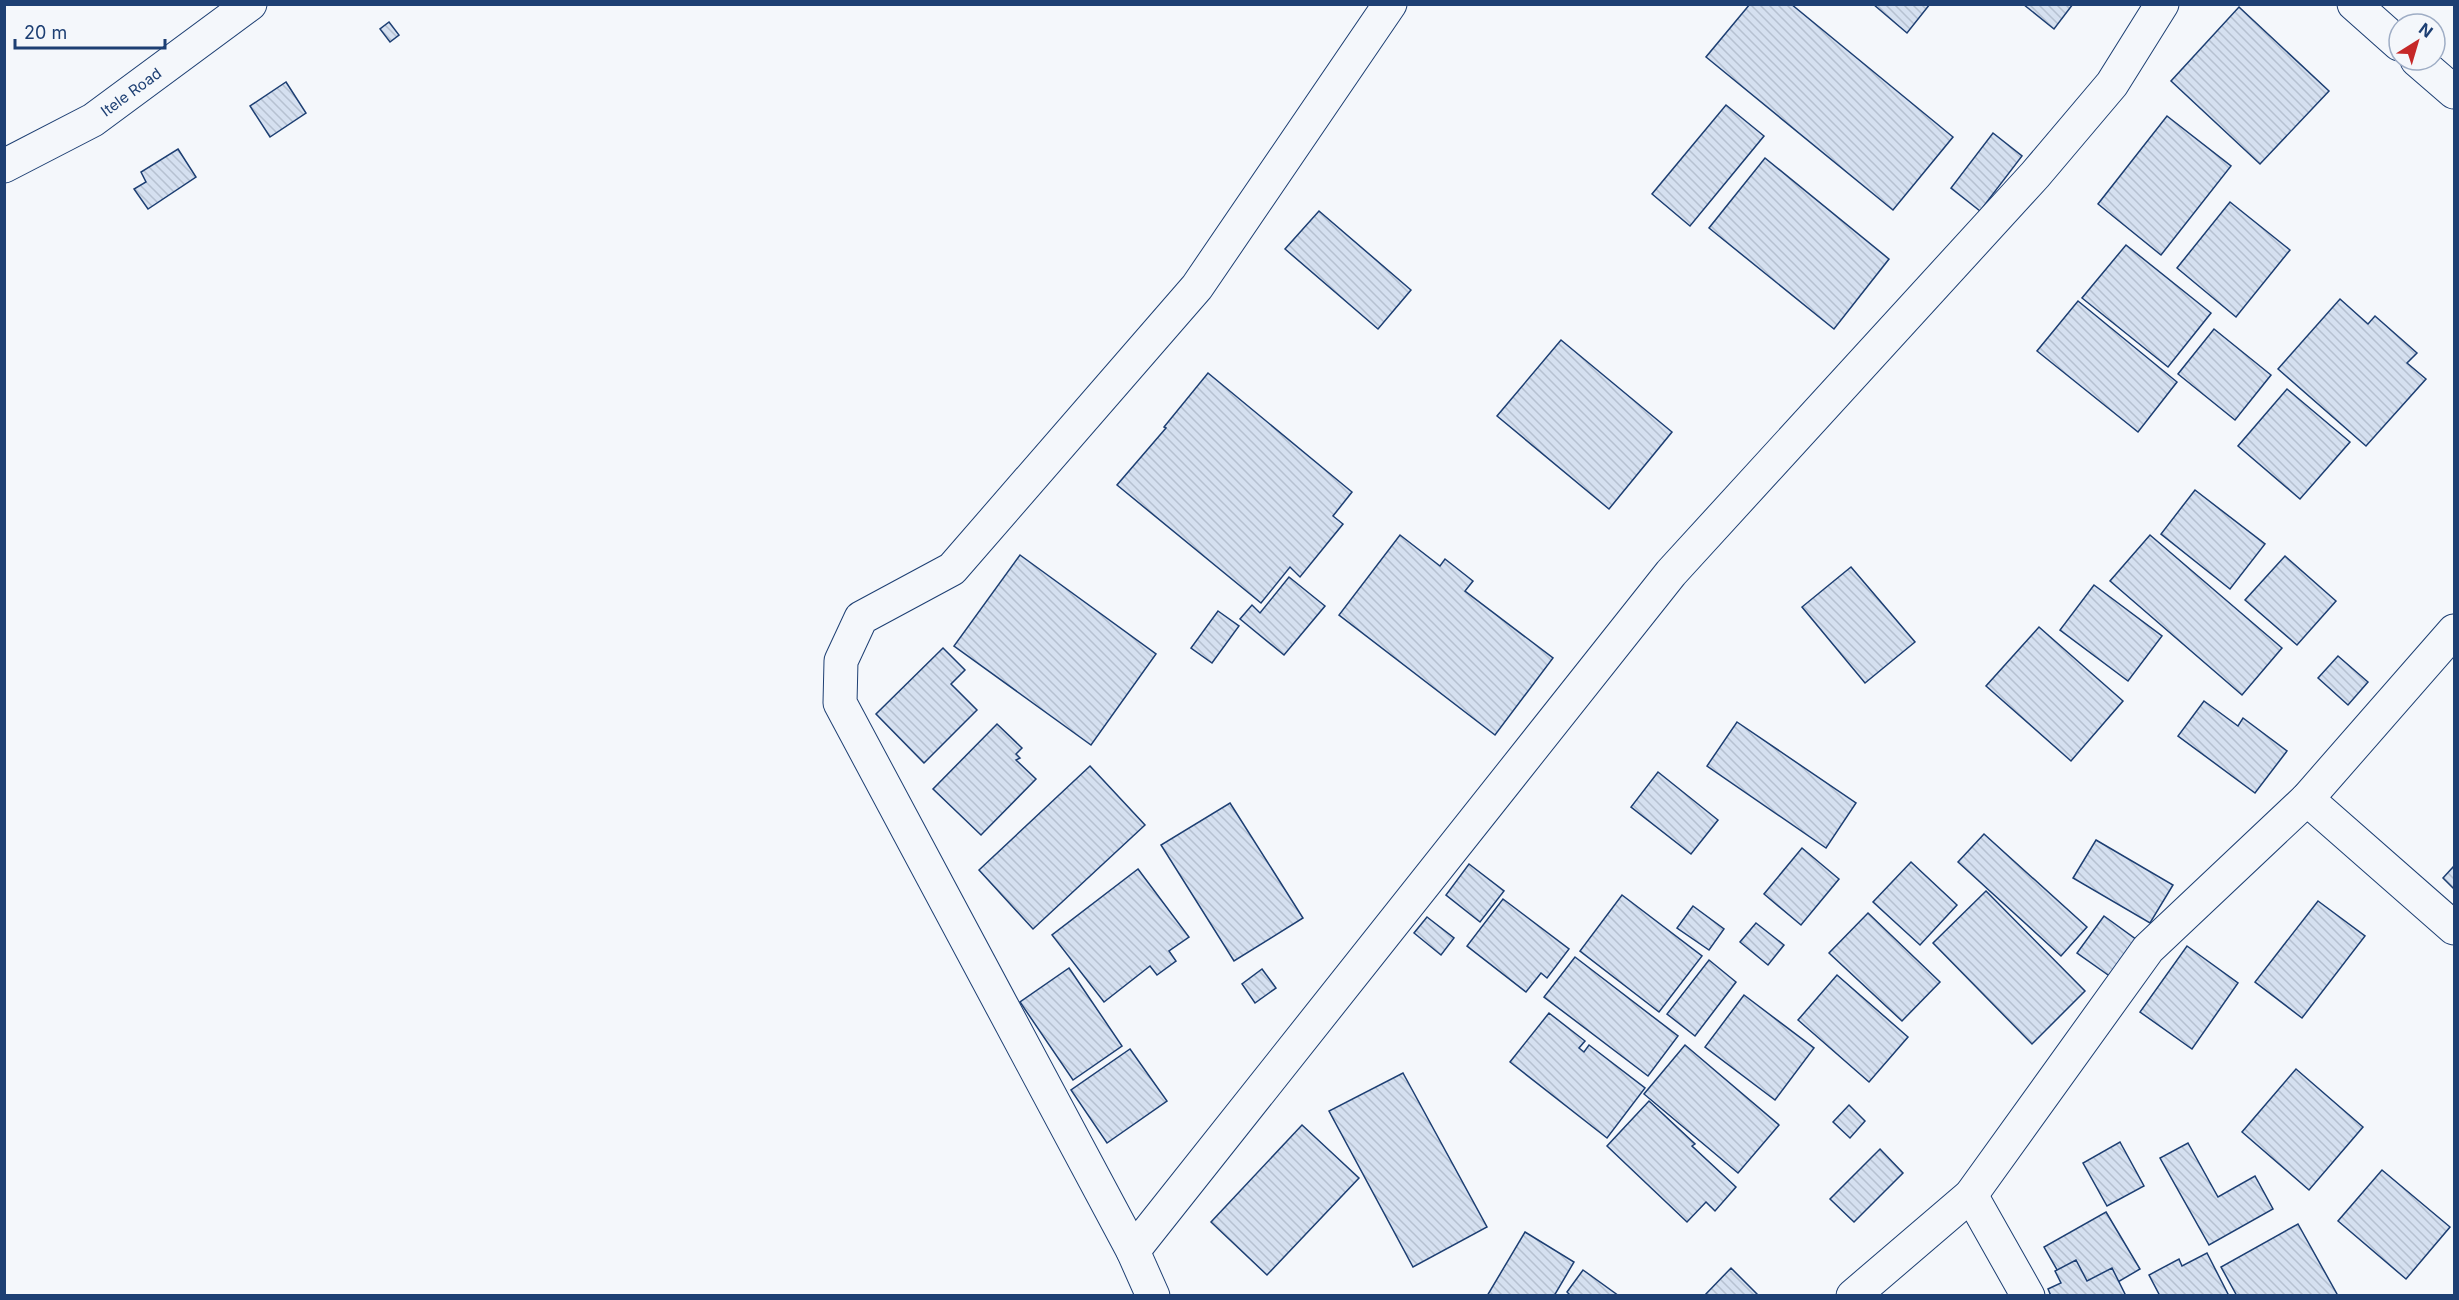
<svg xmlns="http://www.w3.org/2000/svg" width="2459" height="1300" font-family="Inter,sans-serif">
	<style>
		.building { fill: url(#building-back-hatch); stroke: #1d3f73; stroke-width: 1.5 }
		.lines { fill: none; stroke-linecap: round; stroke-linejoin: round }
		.minor-casing { stroke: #1d3f73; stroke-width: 35 }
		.minor { stroke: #f4f7fb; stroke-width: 33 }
		.labels { text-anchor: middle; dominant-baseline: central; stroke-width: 4.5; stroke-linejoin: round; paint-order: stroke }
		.street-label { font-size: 15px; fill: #1d3f73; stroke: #f4f7fb }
	</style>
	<defs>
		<pattern id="building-back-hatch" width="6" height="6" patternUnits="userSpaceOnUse" patternTransform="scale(1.5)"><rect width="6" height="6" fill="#d5e0f0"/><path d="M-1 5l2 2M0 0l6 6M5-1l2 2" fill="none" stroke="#b6c1d1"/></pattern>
	</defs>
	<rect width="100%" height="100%" fill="#f4f7fb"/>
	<!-- building -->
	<g class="building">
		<path d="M1750,4H1791L1953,137L1893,210L1706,57Z"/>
		<path d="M1873,4H1930L1907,33Z"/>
		<path d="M2023,4H2073L2054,29Z"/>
		<path d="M2239,7L2329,91L2260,164L2171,81Z"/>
		<path d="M389,22L399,35L390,42L380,29Z"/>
		<path d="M286,82L306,113L270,137L250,106Z"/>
		<path d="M1726,105L1764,136L1690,226L1652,194Z"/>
		<path d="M2167,116L2231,166L2161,255L2098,204Z"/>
		<path d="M1993,133L2022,156L1980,211L1951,188Z"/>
		<path d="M178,149L196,177L148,209L134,189L146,182L141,172Z"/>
		<path d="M1765,158L1889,259L1834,329L1709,228Z"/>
		<path d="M2230,202L2290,250L2236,317L2177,268Z"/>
		<path d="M1319,211L1411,290L1378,329L1285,249Z"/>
		<path d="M2126,245L2211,313L2168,367L2082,298Z"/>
		<path d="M2340,299L2368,324L2375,316L2417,353L2407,363L2426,379L2366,446L2278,369Z"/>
		<path d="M2078,301L2177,382L2138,432L2037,351Z"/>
		<path d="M2214,329L2271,375L2235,420L2178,374Z"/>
		<path d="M1561,340L1672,432L1609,509L1497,416Z"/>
		<path d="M1208,373L1352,492L1333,516L1343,524L1300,577L1290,567L1261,603L1117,485L1166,428L1164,427Z"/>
		<path d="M2287,389L2350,442L2300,499L2238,446Z"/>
		<path d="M2195,490L2265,544L2230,589L2161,534Z"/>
		<path d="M1400,535L1440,566L1445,559L1473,581L1465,591L1553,658L1495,735L1339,615Z"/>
		<path d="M2150,535L2282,648L2242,695L2110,581Z"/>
		<path d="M1020,555L1156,654L1091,745L954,646Z"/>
		<path d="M2285,556L2336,601L2297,645L2245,600Z"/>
		<path d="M1851,567L1915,642L1865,683L1802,607Z"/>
		<path d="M1289,577L1325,606L1284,655L1240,619L1252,605L1260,613Z"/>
		<path d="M2094,585L2162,636L2128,681L2060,630Z"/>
		<path d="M1218,611L1239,626L1212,663L1191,648Z"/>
		<path d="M2039,627L2123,701L2071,761L1986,686Z"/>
		<path d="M943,648L965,670L951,684L977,710L924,763L876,714Z"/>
		<path d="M2338,656L2368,682L2348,705L2318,678Z"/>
		<path d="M2204,701L2238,726L2243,718L2287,751L2255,793L2178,736Z"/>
		<path d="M1737,722L1856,803L1826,848L1707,766Z"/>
		<path d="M997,724L1022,748L1016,754L1020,758L1016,760L1036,779L981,835L933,789Z"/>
		<path d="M1090,766L1145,825L1033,929L979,870Z"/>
		<path d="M1658,772L1718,820L1691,854L1631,807Z"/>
		<path d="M1230,803L1303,918L1234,961L1161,845Z"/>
		<path d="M1984,834L2087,927L2061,956L1958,862Z"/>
		<path d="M2096,840L2173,885L2150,923L2073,878Z"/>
		<path d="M1802,848L1839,879L1801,925L1764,894Z"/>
		<path d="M1911,862L1957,905L1920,945L1873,902Z"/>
		<path d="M1469,864L1504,891L1480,922L1446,895Z"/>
		<path d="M2454,866V889L2443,878Z"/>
		<path d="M1138,869L1189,937L1169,951L1176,961L1157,975L1150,966L1104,1002L1052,935Z"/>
		<path d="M1986,891L2085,991L2032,1044L1933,943Z"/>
		<path d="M1622,895L1702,956L1659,1012L1580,951Z"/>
		<path d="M1503,899L1569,949L1547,978L1541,973L1526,992L1467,946Z"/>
		<path d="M2318,901L2365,936L2302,1018L2255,982Z"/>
		<path d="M1693,906L1724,929L1709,950L1677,928Z"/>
		<path d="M1868,913L1940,982L1902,1021L1829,953Z"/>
		<path d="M2104,916L2137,940L2111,977L2077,953Z"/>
		<path d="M1427,917L1454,938L1441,955L1414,933Z"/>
		<path d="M1756,923L1784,945L1768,965L1740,942Z"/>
		<path d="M2187,946L2238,983L2192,1049L2140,1012Z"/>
		<path d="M1575,957L1678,1036L1648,1076L1544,997Z"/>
		<path d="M1709,960L1736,982L1695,1036L1667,1014Z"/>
		<path d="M1069,968L1122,1046L1073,1080L1020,1002Z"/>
		<path d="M1262,969L1276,988L1255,1003L1242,984Z"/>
		<path d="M1837,975L1908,1037L1869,1082L1798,1020Z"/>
		<path d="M1744,995L1814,1048L1775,1100L1705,1047Z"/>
		<path d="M1549,1013L1585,1041L1579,1048L1584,1052L1589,1045L1645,1088L1607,1138L1510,1062Z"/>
		<path d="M1685,1045L1779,1125L1738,1173L1644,1094Z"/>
		<path d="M1130,1049L1167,1101L1107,1143L1071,1090Z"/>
		<path d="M2296,1069L2363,1127L2309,1190L2242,1132Z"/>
		<path d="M1403,1073L1487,1227L1413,1267L1329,1111Z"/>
		<path d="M1649,1101L1695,1144L1692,1146L1736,1187L1715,1211L1706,1202L1687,1222L1607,1146Z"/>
		<path d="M1849,1105L1865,1121L1850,1138L1833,1122Z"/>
		<path d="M1302,1125L1359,1178L1267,1275L1211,1222Z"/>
		<path d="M2120,1142L2144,1186L2107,1206L2083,1163Z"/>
		<path d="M2188,1143L2218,1197L2255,1176L2273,1209L2209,1245L2160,1158Z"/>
		<path d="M1880,1149L1903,1173L1854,1222L1830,1199Z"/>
		<path d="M2382,1170L2450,1227L2406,1279L2338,1221Z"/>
		<path d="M2106,1212L2140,1269L2094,1296H2072L2044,1247Z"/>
		<path d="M2298,1224L2337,1294L2334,1296H2237L2221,1267Z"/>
		<path d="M1525,1232L1574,1262L1554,1296H1487Z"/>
		<path d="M2207,1253L2229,1296H2160L2149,1275L2179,1259L2182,1266Z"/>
		<path d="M2076,1260L2087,1281L2112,1268L2126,1296H2051L2048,1289L2061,1283L2055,1271Z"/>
		<path d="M1731,1268L1759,1296H1704Z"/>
		<path d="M1583,1270L1619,1296H1571L1567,1292Z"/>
	</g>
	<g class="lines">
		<!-- minor casing -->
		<g class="minor-casing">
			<g id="minor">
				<path d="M2354,4L2399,44"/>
				<path d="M2417,60L2454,92"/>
				<path d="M4,166L93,120L250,4"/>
				<path d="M2307,799L2454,928"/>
				<path d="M1971,1195L2028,1296"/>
				<path d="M1133,1251L1671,573L2035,175L2112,84L2162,4"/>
				<path d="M1153,1296L1133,1251L840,703L841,661L861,618L952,569L1197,287L1390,4"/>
				<path d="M1853,1296L1971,1195L2148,949L2307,799L2454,631"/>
			</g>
		</g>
		<!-- minor -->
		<use href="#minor" class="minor"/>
	</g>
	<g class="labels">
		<!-- street labels -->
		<g class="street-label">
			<text transform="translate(131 92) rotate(-36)">Itele Road</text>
		</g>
	</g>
	<!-- border -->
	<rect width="2459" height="1300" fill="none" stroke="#1d3f73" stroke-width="12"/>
	<!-- north arrow -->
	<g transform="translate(2417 42) rotate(37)"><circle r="28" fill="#f4f7fb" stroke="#9eadc5" stroke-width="1.5"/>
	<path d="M0-4.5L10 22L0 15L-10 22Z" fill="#c62828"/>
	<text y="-9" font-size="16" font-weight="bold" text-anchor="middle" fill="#1d3f73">N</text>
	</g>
	<!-- scale -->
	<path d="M15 39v9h150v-9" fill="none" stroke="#1d3f73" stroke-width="3"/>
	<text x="24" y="39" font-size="18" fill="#1d3f73" stroke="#f4f7fb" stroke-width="4.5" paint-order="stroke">20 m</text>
</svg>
